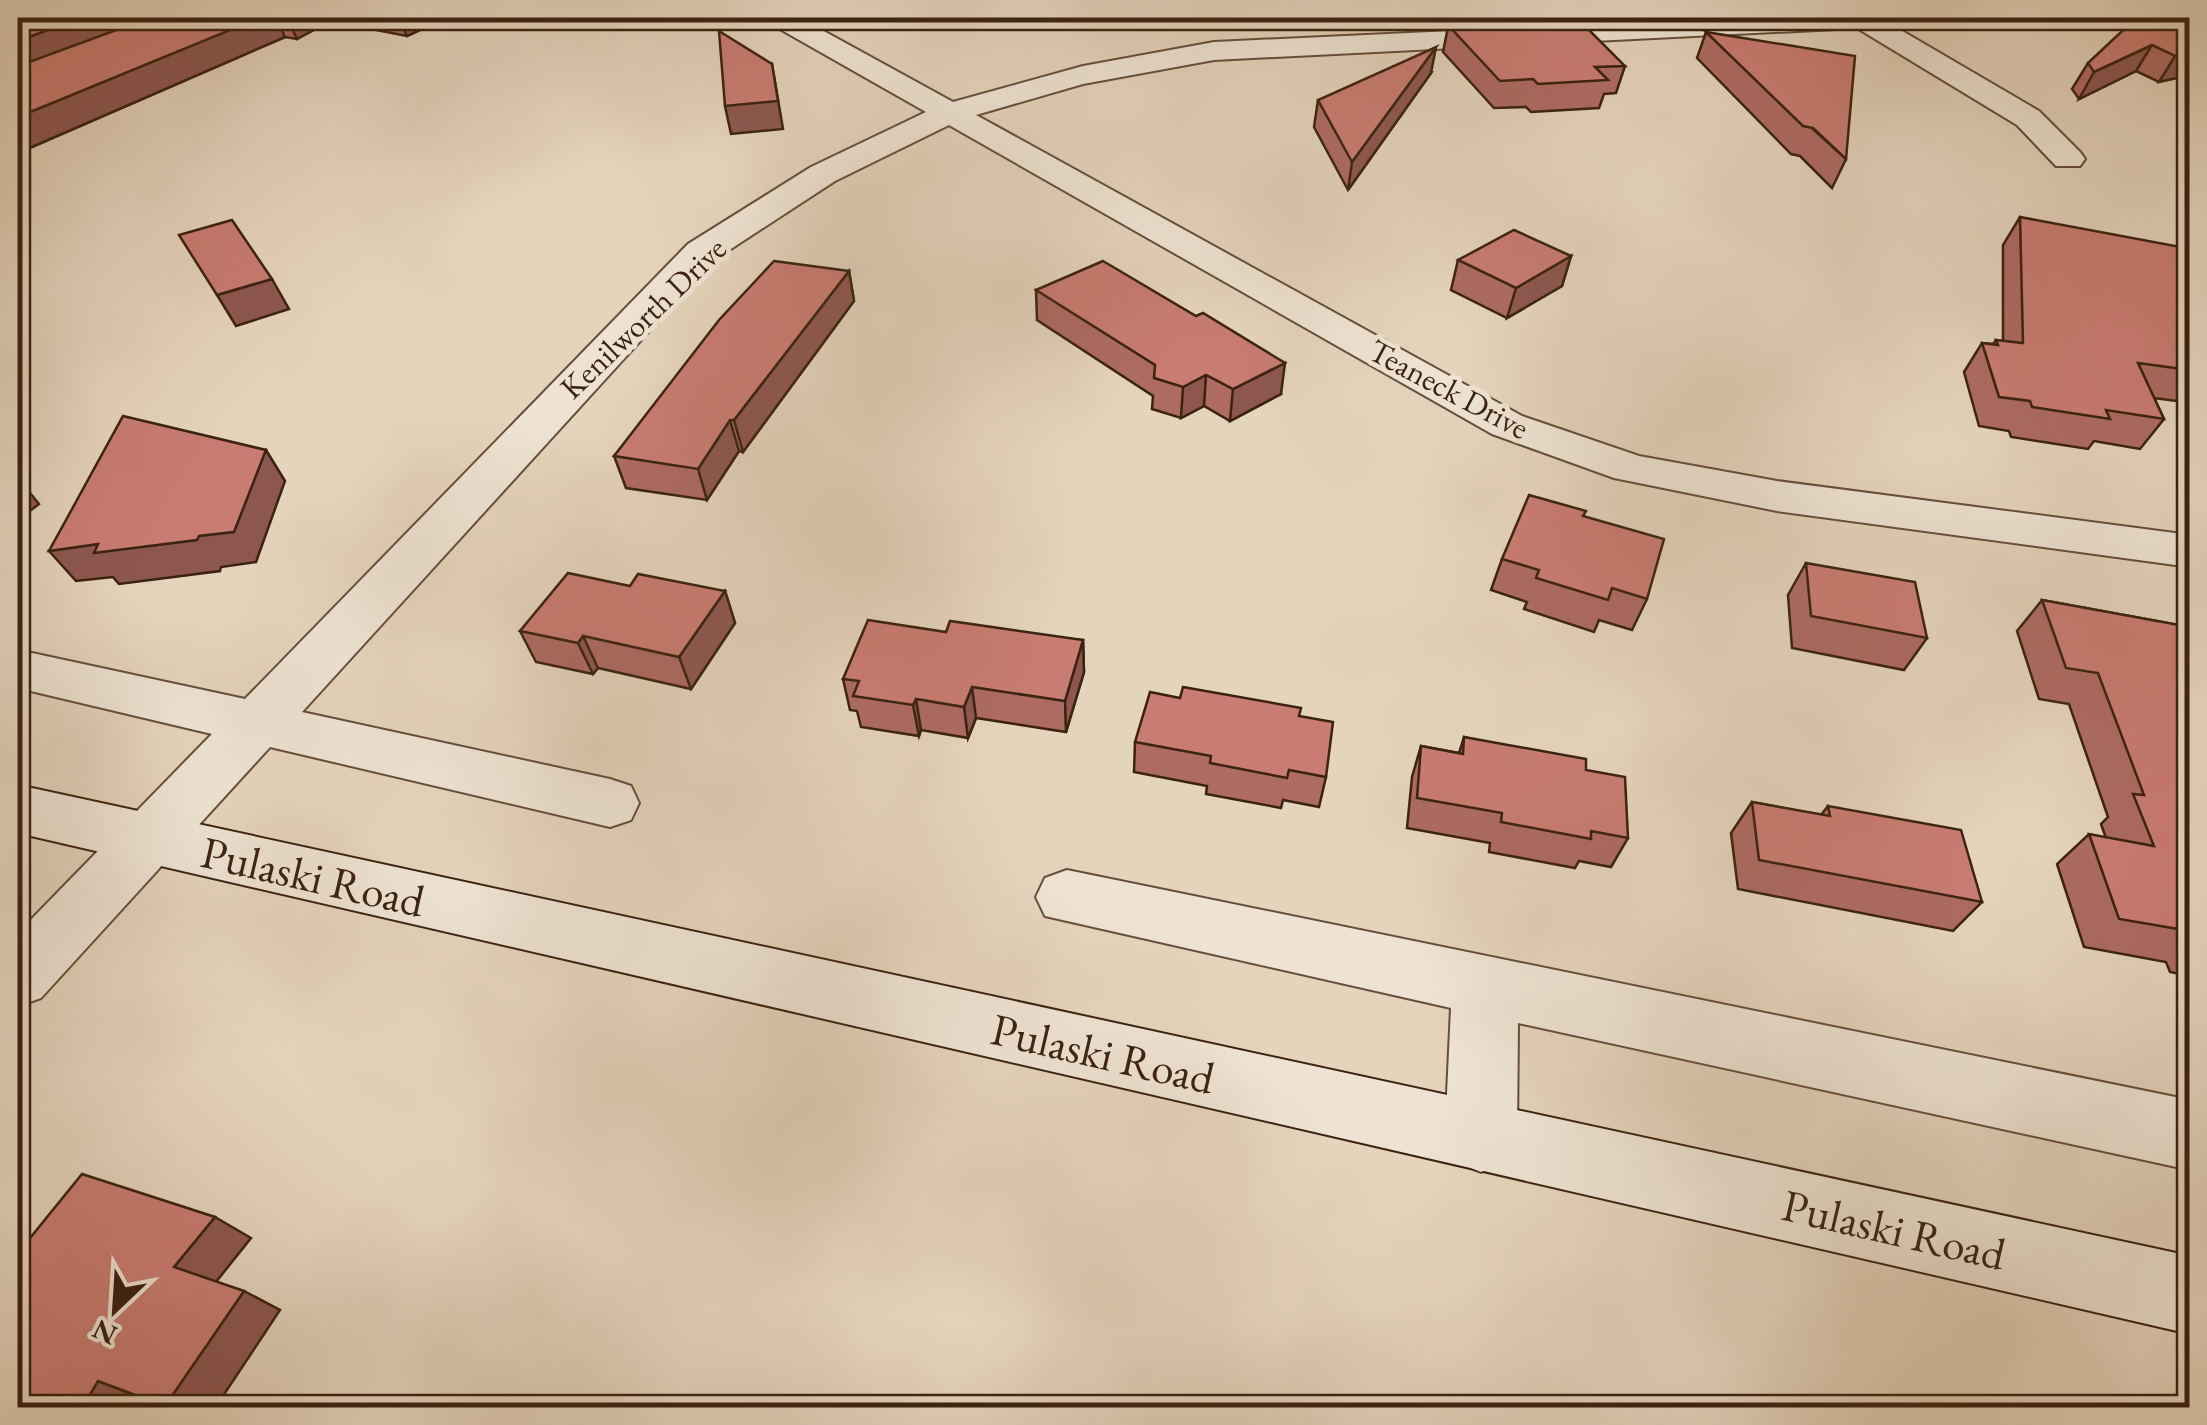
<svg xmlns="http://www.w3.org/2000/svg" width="2207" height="1425" font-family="'EB Garamond',serif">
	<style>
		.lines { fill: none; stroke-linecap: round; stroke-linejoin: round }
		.street-casing { stroke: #664e3c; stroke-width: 4 }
		.secondary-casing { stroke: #3b2211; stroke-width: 4 }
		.street { fill: #eee3d3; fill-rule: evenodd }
		.secondary { fill: #eee3d3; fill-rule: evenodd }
		.wall { fill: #ad6b62; stroke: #3b2211; stroke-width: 2.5 }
		.shaded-wall { fill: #8d5750; stroke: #3b2211; stroke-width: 2.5 }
		.building { fill: #c97c72; stroke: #3b2211; stroke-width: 2.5 }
		.labels { text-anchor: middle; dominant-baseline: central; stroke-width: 10; stroke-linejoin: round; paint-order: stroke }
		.far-street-label { font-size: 32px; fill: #3b2211; stroke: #eee3d3 }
		.near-street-label { font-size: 45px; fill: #3b2211; stroke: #eee3d3 }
	</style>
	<rect width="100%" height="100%" fill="#e5d4bc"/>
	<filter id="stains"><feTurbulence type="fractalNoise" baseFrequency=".002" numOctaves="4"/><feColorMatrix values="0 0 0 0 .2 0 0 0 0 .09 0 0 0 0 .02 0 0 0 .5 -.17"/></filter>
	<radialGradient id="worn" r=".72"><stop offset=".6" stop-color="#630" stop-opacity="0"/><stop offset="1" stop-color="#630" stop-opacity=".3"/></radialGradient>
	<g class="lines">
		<!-- street casing -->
		<g class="street-casing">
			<g id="street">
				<path d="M768,18H800L953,102L1083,66L1214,42L1727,18H1900L1892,25L2039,111L2080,152L2085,159L2080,166H2056L2017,125L1857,28L1214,60L1083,84L976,115L1522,416L1639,456L1777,481L2190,535V567L1777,511L1614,478L1492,434L949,125L835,181L714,260L302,712L610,779L631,786L639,803L631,820L610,827L270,747L41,998L18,1006V933L212,734L18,688V650L245,699L688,244L811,167L926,112L771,24Z"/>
				<path d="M1067,870L2190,1100V1170L1518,1023L1517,1137L1506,1162L1481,1172L1456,1162L1445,1137L1451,1008L1045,916L1036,897L1045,878Z"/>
			</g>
		</g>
		<!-- secondary casing -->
		<g class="secondary-casing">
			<path id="secondary" d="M18,785L2190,1256V1334L18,833Z"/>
		</g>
		<!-- street -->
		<use href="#street" class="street"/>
		<!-- secondary -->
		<use href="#secondary" class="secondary"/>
	</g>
	<!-- wall -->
	<g class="wall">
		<path d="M18,18H446L407,36L330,21L297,39L285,37L18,153Z"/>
		<path d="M1412,18H1494L1492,24L1625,66L1616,93L1604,94L1599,108L1531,112L1526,107L1494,108L1443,52L1448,27L1422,29Z"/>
		<path d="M2190,18V75L2159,82L2136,71L2079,99L2072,89L2088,63Z"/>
		<path d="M1706,32L1846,159L1832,188L1800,156L1791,154L1697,58Z"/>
		<path d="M1431,73L1348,190L1314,127L1318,100Z"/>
		<path d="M2020,217L2190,269V395L2184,402L2154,398L2164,419L2140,449L2094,441L2088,449L2011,437L2009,431L1979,426L1964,372L1982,343L1993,344L1996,340L2003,341V245Z"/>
		<path d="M1571,256L1562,286L1507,318L1451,290L1458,260Z"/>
		<path d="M849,271L854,301L743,452L739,451L707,500L626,488L614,456Z"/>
		<path d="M1036,290L1196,316L1281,394L1230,421L1204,406L1181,418L1152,409L1153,396L1037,320Z"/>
		<path d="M1584,516L1647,599L1632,630L1599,620L1594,632L1524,609L1527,602L1491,590L1502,559Z"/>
		<path d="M1806,563L1927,638L1904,670L1792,648L1788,595Z"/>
		<path d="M630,586L725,591L735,623L691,689L598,668L593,674L536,662L520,631Z"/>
		<path d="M2042,600L2190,627V976L2170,972L2166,962L2084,947L2057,864L2089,834L2106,838L2101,824L2108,817L2069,704L2039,699L2017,631Z"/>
		<path d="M946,632L1083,640L1084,672L1066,732L976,718L968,738L921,730L919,736L861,727L857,711L850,710L843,679Z"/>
		<path d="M1180,698L1299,716L1326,777L1319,807L1283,800L1281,808L1206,794L1207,786L1134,772L1135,742Z"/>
		<path d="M1464,737L1586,770L1628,838L1611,867L1579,861L1575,868L1489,852L1490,843L1407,828L1412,777L1421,746L1459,753Z"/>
		<path d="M1752,802L1821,815L1828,806L1982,902L1953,931L1738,889L1731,833Z"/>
	</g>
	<!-- shaded-wall -->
	<g class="shaded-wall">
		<path d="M80,18H161L18,74V41Z"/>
		<path d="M259,18H276L285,37L18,153V117Z"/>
		<path d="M287,18H328L330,21L297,39Z"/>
		<path d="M399,18H446L407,36Z"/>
		<path d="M2152,45L2136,71L2079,99L2094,72Z"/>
		<path d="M1436,47L1431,73L1348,190L1352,162Z"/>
		<path d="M2190,52V75L2159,82L2175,56Z"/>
		<path d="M772,64L783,129L731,134L725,106Z"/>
		<path d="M1571,256L1562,286L1507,318L1516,288Z"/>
		<path d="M849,271L854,301L743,452L734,420Z"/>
		<path d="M272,279L289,309L236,326L217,295Z"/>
		<path d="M1285,363L1281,394L1230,421L1233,389Z"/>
		<path d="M1206,375L1204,406L1181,418L1183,387Z"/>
		<path d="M730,420L739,451L707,500L698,469Z"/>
		<path d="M266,450L285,481L256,562L221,567L220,571L119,584L113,577L76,581L49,551L98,544L199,536Z"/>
		<path d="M18,478L39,504L18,520Z"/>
		<path d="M725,591L735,623L691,689L679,657Z"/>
		<path d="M583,636L598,668L593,674L578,643Z"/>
		<path d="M1083,640L1084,672L1066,732L1065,701Z"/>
		<path d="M972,687L976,718L968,738L964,707Z"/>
		<path d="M916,699L921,730L919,736L913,705Z"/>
		<path d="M215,1217L251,1238L212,1287L174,1267Z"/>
		<path d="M244,1291L280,1310L215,1408H170L165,1406Z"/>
		<path d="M98,1381L142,1398L136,1408H82Z"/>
	</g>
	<!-- building -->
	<g class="building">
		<path d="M18,18H80L18,41Z"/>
		<path d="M149,18H259L18,117V66Z"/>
		<path d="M2136,18H2190V52L2175,56L2152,45L2094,72L2088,63Z"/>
		<path d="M1579,20L1625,66L1595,67L1608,80L1538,84L1533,79L1500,81L1449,26Z"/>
		<path d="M719,31L772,64L778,101L725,106Z"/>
		<path d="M1706,32L1855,56L1846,159L1813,128L1803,126Z"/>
		<path d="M1436,47L1352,162L1318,100Z"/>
		<path d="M2020,217L2186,248L2190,269V370L2138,363L2164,419L2106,410L2110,419L2032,407L2030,401L1999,397L1982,343L1998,345L1996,340L2023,343Z"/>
		<path d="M232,220L272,279L217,295L179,235Z"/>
		<path d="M1514,230L1571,256L1516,288L1458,260Z"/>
		<path d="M774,261L849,271L734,420H730L698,469L614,456L719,320Z"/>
		<path d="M1103,261L1196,316L1203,313L1285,363L1233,389L1206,375L1183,387L1154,378L1155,365L1036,290Z"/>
		<path d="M123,416L266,450L234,532L199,536L197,540L94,553L98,544L49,551Z"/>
		<path d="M1529,495L1586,511L1583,516L1664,539L1647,599L1612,588L1608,600L1536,578L1539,570L1502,559Z"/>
		<path d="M1806,563L1915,582L1927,638L1811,616Z"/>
		<path d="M568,573L630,586L638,574L725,591L679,657L583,636L578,643L520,631Z"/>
		<path d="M2042,600L2190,627V711L2180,709L2190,731V931L2119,919L2089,834L2154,846L2133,794L2144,795L2098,673L2066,668Z"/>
		<path d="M868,620L946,632L950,621L1083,640L1065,701L972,687L964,707L916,699L913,705L853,696L859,681L843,679Z"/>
		<path d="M1183,687L1301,708L1299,716L1333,722L1326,777L1289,770L1287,778L1210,763L1211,756L1135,742L1150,692L1180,698Z"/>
		<path d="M1464,737L1586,759V770L1625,777L1628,838L1591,831V839L1501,822L1502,813L1417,798L1421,746L1463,754Z"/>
		<path d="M1752,802L1830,816L1828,806L1961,830L1982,902L1759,860Z"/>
		<path d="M82,1174L215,1217L174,1267L244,1291L165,1406L98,1381L82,1408H18V1267L20,1264L18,1263V1253Z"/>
	</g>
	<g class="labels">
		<!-- far-street labels -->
		<g class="far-street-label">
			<text transform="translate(643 318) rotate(-44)">Kenilworth Drive</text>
			<text transform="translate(1449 389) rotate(28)">Teaneck Drive</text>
		</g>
		<!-- near-street labels -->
		<g class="near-street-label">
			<text transform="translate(313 876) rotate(13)">Pulaski Road</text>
			<text transform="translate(1103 1053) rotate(13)">Pulaski Road</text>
			<text transform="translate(1894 1229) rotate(13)">Pulaski Road</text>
		</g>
	</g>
	<!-- margin -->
	<rect width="2207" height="1425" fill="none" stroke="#e5d4bc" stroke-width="60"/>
	<rect x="20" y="20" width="2167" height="1385" fill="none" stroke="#3b2211" stroke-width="5"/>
	<rect x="30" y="30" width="2147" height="1365" fill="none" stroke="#3b2211" stroke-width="2.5"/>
	<!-- north arrow -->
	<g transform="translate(115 1310) rotate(205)" stroke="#eee3d3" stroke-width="8" paint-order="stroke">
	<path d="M0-8L18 38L0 25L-18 38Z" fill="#3b2211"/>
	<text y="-15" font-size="28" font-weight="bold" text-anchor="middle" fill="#3b2211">N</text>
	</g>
	<rect width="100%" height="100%" filter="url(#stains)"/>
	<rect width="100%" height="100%" fill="url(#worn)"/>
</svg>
